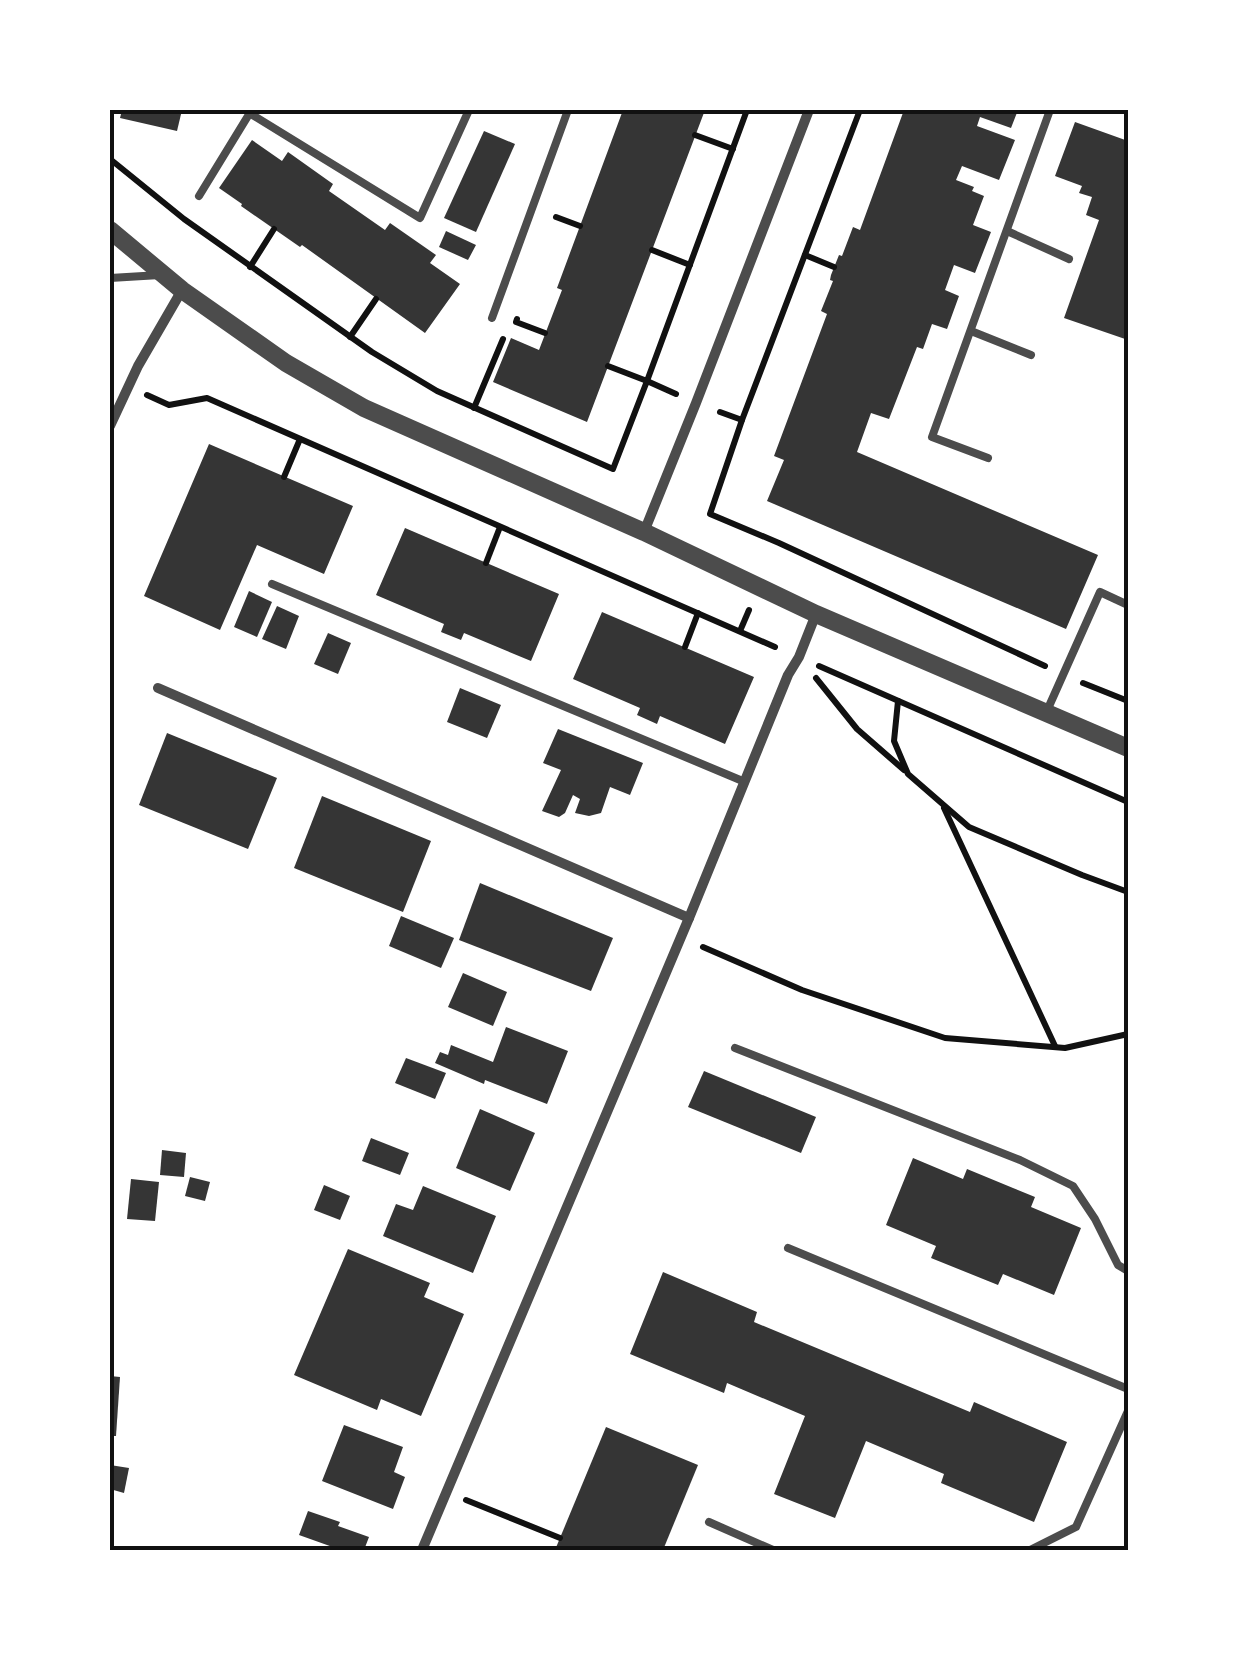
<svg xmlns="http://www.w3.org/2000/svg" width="1238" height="1660" font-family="'Work Sans',sans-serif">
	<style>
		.building { fill: #353535 }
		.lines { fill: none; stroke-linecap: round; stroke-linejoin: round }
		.path { stroke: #111; stroke-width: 6 }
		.service { stroke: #4c4c4c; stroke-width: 8 }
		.minor { stroke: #4c4c4c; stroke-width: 10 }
		.tertiary { stroke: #4c4c4c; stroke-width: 18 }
		.neatline { fill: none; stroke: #111; stroke-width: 4 }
	</style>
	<rect width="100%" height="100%" fill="#fff"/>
	<!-- building -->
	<g class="building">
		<path d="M122,110H182L177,131L120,118Z"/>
		<path d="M623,110H705L587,422L493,382L511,338L539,350L562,290L557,288Z"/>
		<path d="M904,110H1018L1011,128L980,117L977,126L1015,140L999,180L962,166L956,180L974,187L972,191L984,196L973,225L991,232L975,273L954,265L945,290L959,296L947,329L932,324L923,349L917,347L889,419L871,413L857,452L1098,555L1066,629L767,501L784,460L774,456L827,314L821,311L833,281L830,280L831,275L839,255L842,256L853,227L860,230Z"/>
		<path d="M1075,122L1128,141V340L1064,318L1099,220L1086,215L1092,197L1079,193L1082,186L1055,176Z"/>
		<path d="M484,131L515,144L476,232L444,218Z"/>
		<path d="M252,140L282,161L288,152L333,184L329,191L385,230L390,223L436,255L430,263L460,284L425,333L302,245L300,247L241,206L242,204L219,188Z"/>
		<path d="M446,231L476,245L468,260L439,247Z"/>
		<path d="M209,444L353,506L324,574L257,545L220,630L144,596Z"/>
		<path d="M405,528L559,594L531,661L464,633L461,640L441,632L444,624L376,595Z"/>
		<path d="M249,591L272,602L257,637L234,627Z"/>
		<path d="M277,606L299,616L286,649L262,639Z"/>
		<path d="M602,612L754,677L725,744L660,716L657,724L637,715L640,708L573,679Z"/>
		<path d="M328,633L351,643L338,674L314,664Z"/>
		<path d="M460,688L501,705L487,738L447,722Z"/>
		<path d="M558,729L643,763L630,795L610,787L601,813L589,816L575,813L580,799L573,795L565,813L559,817L542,811L561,770L543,763Z"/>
		<path d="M167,733L277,778L248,849L139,805Z"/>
		<path d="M322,796L431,841L403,912L294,868Z"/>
		<path d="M480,883L613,938L591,991L459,940Z"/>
		<path d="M401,916L454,938L441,968L389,946Z"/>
		<path d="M463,973L507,992L493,1026L448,1007Z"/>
		<path d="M506,1027L568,1051L547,1104L485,1080L484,1084L435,1063L440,1052L448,1055L451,1045L493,1062Z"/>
		<path d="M406,1058L446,1073L435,1099L395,1083Z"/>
		<path d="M704,1071L816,1117L801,1153L688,1107Z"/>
		<path d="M480,1109L535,1133L510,1191L456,1168Z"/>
		<path d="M371,1138L409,1153L400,1175L362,1161Z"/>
		<path d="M162,1150L186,1153L184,1177L160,1175Z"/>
		<path d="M913,1158L963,1179L967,1169L1013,1188L1035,1197L1031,1207L1081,1228L1054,1295L1003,1274L998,1285L931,1258L936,1246L886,1225Z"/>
		<path d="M190,1177L210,1182L205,1201L185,1196Z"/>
		<path d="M131,1179L159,1182L155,1221L127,1219Z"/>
		<path d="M324,1185L350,1196L340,1220L314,1210Z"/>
		<path d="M423,1186L496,1216L473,1273L383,1236L396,1204L413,1210Z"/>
		<path d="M348,1249L430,1283L424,1297L464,1314L421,1416L381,1399L377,1410L294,1375Z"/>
		<path d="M663,1272L757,1312L754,1322L970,1412L974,1402L1067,1442L1034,1522L941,1483L944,1474L866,1441L835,1518L774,1494L805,1416L727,1383L724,1393L630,1354Z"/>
		<path d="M110,1376L120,1377L116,1436H110Z"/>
		<path d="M344,1425L403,1447L394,1472L405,1477L393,1509L322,1481Z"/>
		<path d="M606,1427L698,1465L663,1550H555Z"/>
		<path d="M110,1465L129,1468L124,1493L110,1489Z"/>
		<path d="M308,1511L340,1522L338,1526L369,1537L364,1550H341L299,1535Z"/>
	</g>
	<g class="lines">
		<!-- path -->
		<g class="path">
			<path d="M860,110L742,420L710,514L779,543L1045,666"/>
			<path d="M695,135L733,149"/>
			<path d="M110,159L184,219L372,352L437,391L613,469L647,381L676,394"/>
			<path d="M556,217L580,226"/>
			<path d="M652,250L690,265"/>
			<path d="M805,255L834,267"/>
			<path d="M250,267L274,229"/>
			<path d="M517,319L516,322L545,333"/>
			<path d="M350,337L376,299"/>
			<path d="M608,366L647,381L747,110"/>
			<path d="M147,395L169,405L207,398L775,647"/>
			<path d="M474,408L503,339"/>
			<path d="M720,412L742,420"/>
			<path d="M284,477L300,439"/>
			<path d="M486,563L500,527"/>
			<path d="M740,631L749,610"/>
			<path d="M685,647L698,613"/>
			<path d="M819,666L1128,802"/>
			<path d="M816,678L857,729L904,770"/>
			<path d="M1083,683L1128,701"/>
			<path d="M898,701L894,741L908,774L969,827L1082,875L1128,892"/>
			<path d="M944,808L1055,1046"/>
			<path d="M703,947L802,990L945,1038L1065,1048L1128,1034"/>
			<path d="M466,1500L560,1538"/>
		</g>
		<!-- service -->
		<g class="service">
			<path d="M251,114L420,218L469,110"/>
			<path d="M199,196L251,111"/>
			<path d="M1007,231L1069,259"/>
			<path d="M110,278L160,275"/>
			<path d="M492,318L568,110"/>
			<path d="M971,331L1031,355"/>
			<path d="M988,458L932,437L1050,110"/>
			<path d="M272,584L745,782"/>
			<path d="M1046,713L1100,592L1128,605"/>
			<path d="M735,1048L1020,1160L1073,1186L1095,1219L1118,1265L1128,1271"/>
			<path d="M788,1248L1128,1389"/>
			<path d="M709,1522L773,1550"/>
			<path d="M1030,1550L1076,1527L1128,1411"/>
		</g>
		<!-- minor -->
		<g class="minor">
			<path d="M110,426L138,366L182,290"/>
			<path d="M644,532L696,403L809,110"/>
			<path d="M158,688L689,918"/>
			<path d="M422,1550L689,918L788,675L799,657L816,614"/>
		</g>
		<!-- tertiary -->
		<path class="tertiary" d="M110,230L182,290L286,363L364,408L644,532L816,614L1128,748"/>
	</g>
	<!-- border -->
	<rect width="1238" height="1660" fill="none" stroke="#ffffff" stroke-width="225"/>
	<rect x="112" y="112" width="1014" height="1436" class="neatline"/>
</svg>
